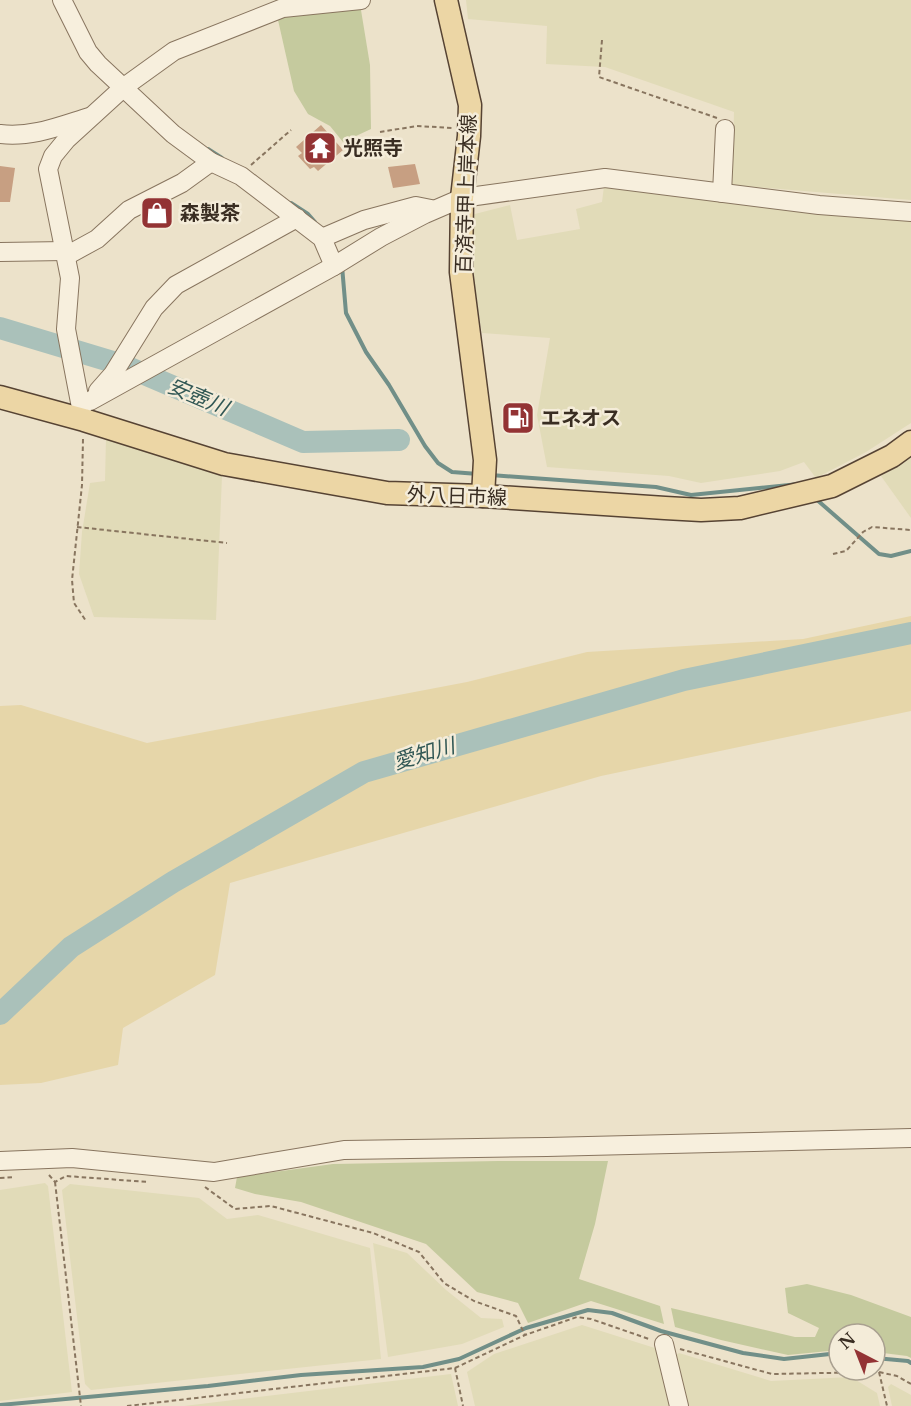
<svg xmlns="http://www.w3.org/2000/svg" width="911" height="1406" font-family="'Libre Baskerville','Noto Sans JP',serif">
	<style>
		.farmland { fill: #e1dbb8 }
		.green { fill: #c5ca9e }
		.sand { fill: #e6d6a9 }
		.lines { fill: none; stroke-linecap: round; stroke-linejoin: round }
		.stream { stroke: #718f88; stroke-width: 4 }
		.river { stroke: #aac1ba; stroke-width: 22 }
		.building { fill: #c79f82 }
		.minor-casing { stroke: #88755f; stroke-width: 20 }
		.major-casing { stroke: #564333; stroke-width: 25 }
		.path { stroke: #88755f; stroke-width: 2; stroke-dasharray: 4.5 3; stroke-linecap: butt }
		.minor { stroke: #f7efdd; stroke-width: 18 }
		.major { stroke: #ecd6a5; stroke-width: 22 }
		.labels { text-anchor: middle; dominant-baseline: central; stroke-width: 5; stroke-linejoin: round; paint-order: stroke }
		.poi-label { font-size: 20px; font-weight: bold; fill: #392d22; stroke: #f4ecd9; text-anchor: start }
		.street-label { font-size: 20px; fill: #392d22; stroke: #f4ecd9 }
		.water-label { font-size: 21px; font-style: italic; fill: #325855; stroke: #f4ecd9 }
	</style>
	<rect width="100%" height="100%" fill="#ece2ca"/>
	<!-- farmland -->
	<g class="farmland">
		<path d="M466,0H911V200L732,185L734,112L605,67L546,64L547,26L468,19Z"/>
		<path d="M604,186L911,217V423L866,452L816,478L804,462L780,471L701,483L669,476L547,467L537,415L550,338L482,333L471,269V215L510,205L517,240L580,229L576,209L602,202Z"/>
		<path d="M106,438L222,476L216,620L94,617L79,574L82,532L90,483L105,481Z"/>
		<path d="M911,456V518L881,476Z"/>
		<path d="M45,1183L48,1186L72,1392L0,1401V1190Z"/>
		<path d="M70,1184L199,1198L227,1219L258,1215L370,1248L381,1359L91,1390L85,1384L62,1190Z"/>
		<path d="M373,1243L407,1253L446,1290L481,1318L502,1319L504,1327L462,1344L388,1357Z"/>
		<path d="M582,1325L658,1349L670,1406H475L467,1372L494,1354Z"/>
		<path d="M679,1353L771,1381L851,1377L877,1393L880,1406H686L675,1356Z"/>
		<path d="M451,1374L458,1406H184Z"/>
		<path d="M891,1384L911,1395V1406H892L888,1387Z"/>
	</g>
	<!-- green -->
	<g class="green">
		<path d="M360,4L370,65L371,129L343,142L330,126L308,114L294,91L278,20L284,12Z"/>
		<path d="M498,1161H608L595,1224L579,1279L660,1306L664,1324L591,1301L528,1323L518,1303L477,1292L426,1244L301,1202L255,1194L235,1188L237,1177L333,1164Z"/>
		<path d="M807,1284L851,1295L911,1317V1358L907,1356L875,1352V1334H839V1350L788,1355L721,1340L675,1327L671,1308L795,1337H815L819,1328L788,1313L785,1288Z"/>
	</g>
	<!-- sand -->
	<path class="sand" d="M911,616V711L601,776L230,883L215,975L123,1028L118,1065L41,1083L0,1085V706L21,705L147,743L467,682L587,652L803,639Z"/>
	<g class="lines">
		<!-- stream -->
		<g class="stream">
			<path d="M208,149L222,158"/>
			<path d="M291,203L308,214L315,222"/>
			<path d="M342,266L346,313L366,352L389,385L425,446L438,463L452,472L478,474"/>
			<path d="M491,475L656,487L691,495L799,484"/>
			<path d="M816,499L879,554L891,556L911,551"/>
			<path d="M875,1358L908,1361L911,1363"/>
			<path d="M0,1405L208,1386L301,1375L423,1367L459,1359L526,1328L588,1310L612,1313L661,1331L743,1353L784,1359L839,1353"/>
		</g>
		<!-- river -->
		<g class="river">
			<path d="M0,328L123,365L303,442L399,440"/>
			<path d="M0,1014L71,947L173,882L364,772L684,680L911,633"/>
		</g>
	</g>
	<!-- building -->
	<g class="building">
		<path d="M321,125L343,150L318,171L314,167L310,169L298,156L302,153L296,147Z"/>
		<path d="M415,164L420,184L393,188L388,167Z"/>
		<path d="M0,166L15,168L10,202H0Z"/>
		<path d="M168,203L173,218L158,224L153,218L146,219L143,215Z"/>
	</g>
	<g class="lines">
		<!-- minor casing -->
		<g class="minor-casing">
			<g id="minor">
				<path d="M62,0L88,52L98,64L173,134L211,162L241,176L322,238L334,266"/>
				<path d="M0,134C31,138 60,126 89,117"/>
				<path d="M722,193L725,129"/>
				<path d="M322,238L364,220L416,206L431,209"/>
				<path d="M0,252L65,251"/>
				<path d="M66,256L97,239L129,210L182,183L211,162"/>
				<path d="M98,391L113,374L154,308L176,285L297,218"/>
				<path d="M90,401L334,266L381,237L425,214L462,198L605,178L819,205L911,212"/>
				<path d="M83,418L66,329L70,278L48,169L53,156L67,139L124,87L174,51L283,8L361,0"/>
				<path d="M0,1161L72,1158L214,1172L344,1150L547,1147L911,1138"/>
				<path d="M664,1344L679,1406"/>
			</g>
		</g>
		<!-- major casing -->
		<g class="major-casing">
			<g id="major">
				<path d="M446,0L470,105L469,136L462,198L461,272L485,460L483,496"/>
				<path d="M0,397L84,420L224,464L387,493L483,496L665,508L701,510L740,508L832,486L892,456L911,442"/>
			</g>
		</g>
		<!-- path -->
		<g class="path">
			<path d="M602,40L599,77L717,118"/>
			<path d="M380,132L417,126L452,128"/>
			<path d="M251,165L291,130"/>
			<path d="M83,439L82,485L72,580L74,603L86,621"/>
			<path d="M77,527L227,543"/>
			<path d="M833,554L846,551L863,532L872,527L911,530"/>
			<path d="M49,1175L55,1182L66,1176L148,1182"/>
			<path d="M0,1178L14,1177"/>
			<path d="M55,1182L81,1406"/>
			<path d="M205,1187L235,1209L271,1206L373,1233L419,1252L444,1283L474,1301L516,1316L525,1335"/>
			<path d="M680,1349L772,1374L879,1372L897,1376L911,1384"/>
			<path d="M455,1368L525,1335L577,1317L591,1319L649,1339"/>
			<path d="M879,1372L887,1406"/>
			<path d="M127,1406L455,1368L463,1406"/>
		</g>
		<!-- minor -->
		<use href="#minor" class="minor"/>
		<!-- major -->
		<use href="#major" class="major"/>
	</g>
	<!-- icons -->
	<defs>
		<g id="temple-square" transform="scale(1.725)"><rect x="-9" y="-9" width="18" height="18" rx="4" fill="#933334" stroke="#f4ecd9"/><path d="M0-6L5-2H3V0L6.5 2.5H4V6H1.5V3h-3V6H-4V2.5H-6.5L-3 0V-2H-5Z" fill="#fff"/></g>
		<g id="shop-square" transform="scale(1.725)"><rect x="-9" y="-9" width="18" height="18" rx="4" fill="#933334" stroke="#f4ecd9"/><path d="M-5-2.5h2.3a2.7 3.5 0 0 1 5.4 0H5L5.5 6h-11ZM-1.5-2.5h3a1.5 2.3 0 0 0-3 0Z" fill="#fff"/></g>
		<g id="fuel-square" transform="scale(1.725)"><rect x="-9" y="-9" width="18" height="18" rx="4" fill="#933334" stroke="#f4ecd9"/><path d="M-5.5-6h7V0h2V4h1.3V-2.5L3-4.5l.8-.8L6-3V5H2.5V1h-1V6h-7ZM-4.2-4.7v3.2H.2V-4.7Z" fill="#fff"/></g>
	</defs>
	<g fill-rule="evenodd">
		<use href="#temple-square" x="320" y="148"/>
		<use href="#shop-square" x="157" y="213"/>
		<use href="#fuel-square" x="518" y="418"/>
	</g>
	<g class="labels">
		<!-- poi labels -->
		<g class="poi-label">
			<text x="343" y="148">光照寺</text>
			<text x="180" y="213">森製茶</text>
			<text x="541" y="418">エネオス</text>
		</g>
		<!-- street labels -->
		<g class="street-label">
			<text transform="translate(466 194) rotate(-88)">百済寺甲上岸本線</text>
			<text transform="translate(457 496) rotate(2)">外八日市線</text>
		</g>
		<!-- water labels -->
		<g class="water-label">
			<text transform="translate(198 397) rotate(23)">安壺川</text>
			<text transform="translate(424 754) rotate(-16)">愛知川</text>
		</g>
	</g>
	<!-- north arrow -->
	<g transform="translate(857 1352) rotate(318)"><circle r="28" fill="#f4ecd9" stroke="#a9a090" stroke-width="1.5"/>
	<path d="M0-4.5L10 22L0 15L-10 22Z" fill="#933334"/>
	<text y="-9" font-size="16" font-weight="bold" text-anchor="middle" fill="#392d22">N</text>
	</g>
</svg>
